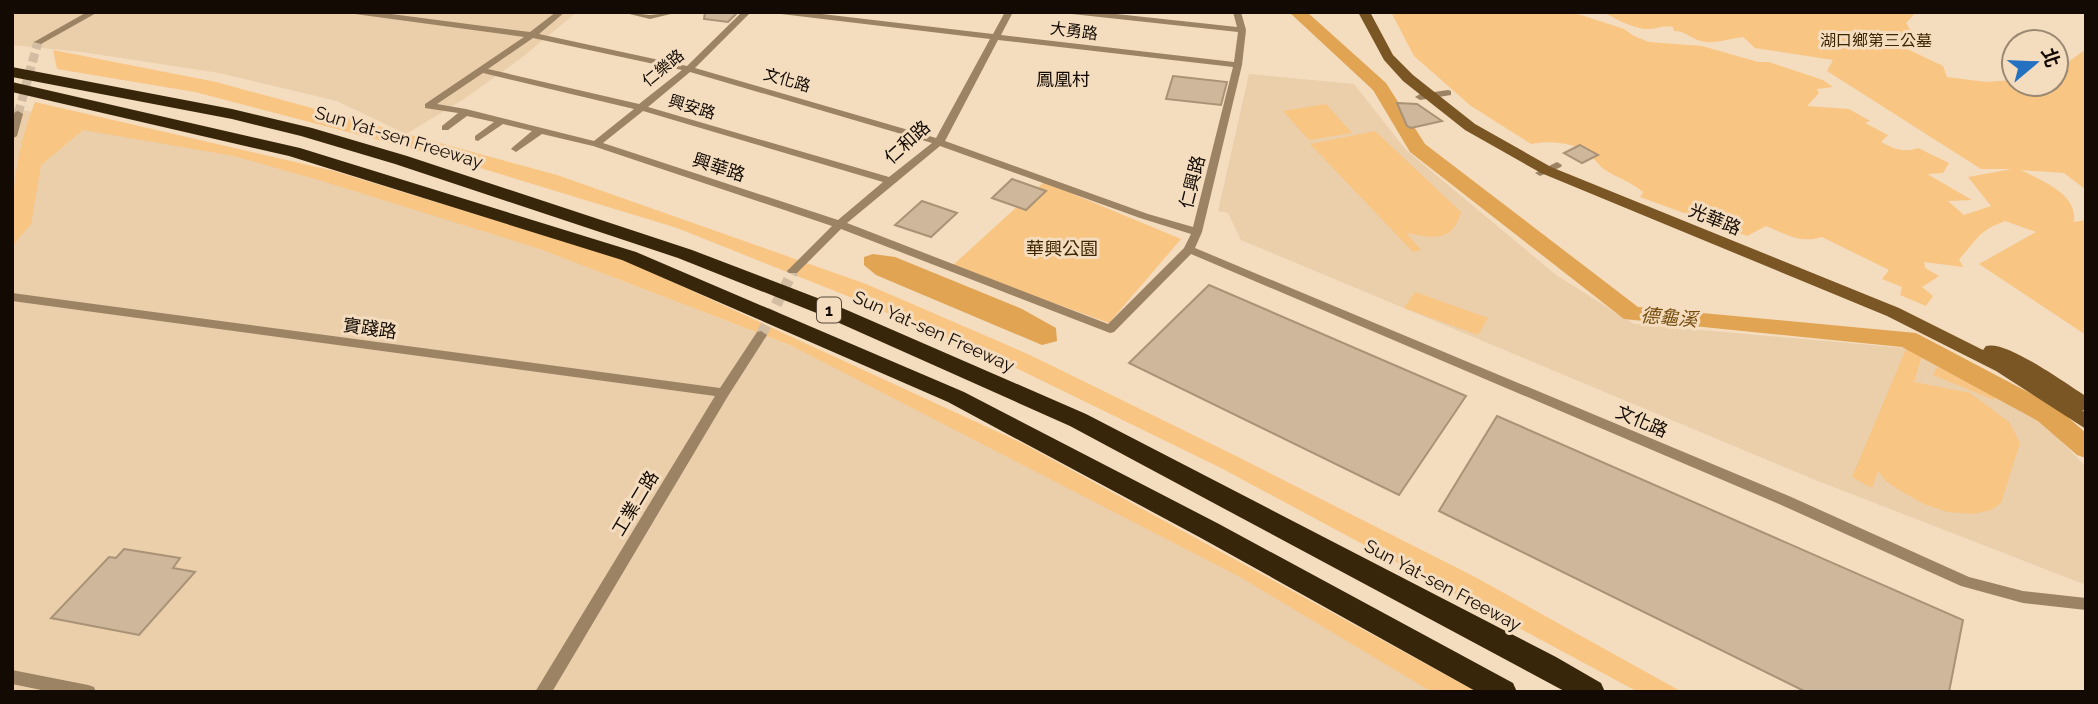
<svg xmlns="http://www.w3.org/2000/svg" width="2098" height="704" font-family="Raleway,'Noto Sans TC',sans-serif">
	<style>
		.built { fill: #ebceaa }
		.green { fill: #f8c583 }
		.water { fill: #e0a453 }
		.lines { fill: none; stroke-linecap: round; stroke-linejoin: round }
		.river { fill: #e0a453; fill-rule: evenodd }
		.building { fill: #ceb79a; stroke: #a99276; stroke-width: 2 }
		.street-tunnel-far1 { stroke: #d2bca2; stroke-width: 9; stroke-dasharray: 9 4.5; stroke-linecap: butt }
		.street-tunnel { stroke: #d2bca2; stroke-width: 11; stroke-dasharray: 11 6; stroke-linecap: butt }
		.street { fill: #9c8364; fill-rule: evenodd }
		.secondary { fill: #7a5624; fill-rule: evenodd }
		.highway { fill: #38260b; fill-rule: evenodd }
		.labels { text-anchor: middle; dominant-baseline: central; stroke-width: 6; stroke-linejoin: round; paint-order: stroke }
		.far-street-label { font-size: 16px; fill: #120a03; stroke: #f4dcbe }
		.far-park-label { font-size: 16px; fill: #3c2501; stroke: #f4dcbe }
		.shield { fill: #f4dcbe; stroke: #56493b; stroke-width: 2 }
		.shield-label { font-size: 16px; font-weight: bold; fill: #120a03 }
		.far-quarter-label { font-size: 18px; fill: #120a03; stroke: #f4dcbe }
		.street-label { font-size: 18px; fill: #120a03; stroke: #f4dcbe }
		.park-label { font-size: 18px; fill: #3c2501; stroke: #f4dcbe }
		.water-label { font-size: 19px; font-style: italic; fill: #744d0e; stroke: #f4dcbe }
	</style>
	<rect width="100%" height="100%" fill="#f4dcbe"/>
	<!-- built -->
	<g class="built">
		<path d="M12,12H577L520,59L464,99L406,134L337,101L219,73L82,52L12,45Z"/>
		<path d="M1249,74L1354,84L1406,150L1556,275L1634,324L1926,350L2028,407L2086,467V585L1813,479L1241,240L1228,213L1218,211Z"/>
		<path d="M12,108L347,175L790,345L1287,596L1446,692H12Z"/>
	</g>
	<!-- green -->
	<g class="green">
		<path d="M1391,12H1572L1624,29L1634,36L1649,42L1702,46L1758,62H1769L1823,80L1833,87L1817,89L1819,93L1807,106L1849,109L1870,121L1865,123L1888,135L1881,142C1894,149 1904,153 1918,148L1949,163L1943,173L1927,174L1972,200L1948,201L1964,215L1991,206L1968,177L2012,169H1981L1827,71L1833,60L1755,48L1743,37C1729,38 1714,45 1701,41C1691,39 1686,31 1674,31L1673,27C1663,24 1655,30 1645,29C1630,27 1616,19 1603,12H1916L1906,23L1913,35V45L1905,43L1903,47L1943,66L1947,77L1986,82L2014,80V84H2056V71L2086,49V190L2064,173L2021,170C2042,181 2078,194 2074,222L2086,220V335L1979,264L2036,232L2005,221C1976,232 1979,239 1959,259L1963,267L1924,262L1925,268L1939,276L1922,287L1933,296L1926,306L1900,295L1902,287L1882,279L1889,270L1822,237C1801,244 1785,234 1766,226L1747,236L1640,197L1643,192C1631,182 1618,178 1605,170C1599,166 1595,159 1589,154C1574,142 1549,140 1531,144L1471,106L1414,56Z"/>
		<path d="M53,50L216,82L557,175L866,284L1030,355L1236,456L1477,578L1682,692H1638L1221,468L1012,366L845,295L677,228L444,157L195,92L57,69Z"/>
		<path d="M35,102L334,171L625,260L1022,443L1477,692H1432L1240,577L790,345L537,248L322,181L234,156L83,130L41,165L31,224L12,246C12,191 15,153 35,102Z"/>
		<path d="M1326,104L1352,133L1309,140L1283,111Z"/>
		<path d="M1375,131L1461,212C1453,243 1432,238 1406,233L1421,250L1413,252L1310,144Z"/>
		<path d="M1044,182L1181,239L1109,323L952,266Z"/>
		<path d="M1415,292L1488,318L1478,335L1404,308Z"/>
		<path d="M1906,349L1922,355L1914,382L1970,393L2009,422L2020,443L2001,503L1991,510L1973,514L1948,512L1924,504L1899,490L1886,481L1878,471L1872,488L1852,477Z"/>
		<path d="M1937,367L1997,391L1994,400L1933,375Z"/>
	</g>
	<!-- water -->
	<path class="water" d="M873,254L895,257L1022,309L1056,328L1057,341L1042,345L876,275L864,265V257Z"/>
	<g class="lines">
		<!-- river -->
		<path class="river" d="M1289,12H1307L1386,83L1425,144L1638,307L1916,333L2056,407L2086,433V458L2077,455L2038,421L1902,347L1624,319L1410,152L1373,90Z"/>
	</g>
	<!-- building -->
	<g class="building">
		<path d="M705,12H738L728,22L704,19Z"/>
		<path d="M1173,76L1227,82L1221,105L1166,99Z"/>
		<path d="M1397,103L1417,104L1442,121L1411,128L1407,126Z"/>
		<path d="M1580,145L1598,155L1582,163L1564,153Z"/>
		<path d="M1012,179L1046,191L1026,210L992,198Z"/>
		<path d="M922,201L957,213L931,237L895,225Z"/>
		<path d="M1209,285L1466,396L1399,495L1129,363Z"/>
		<path d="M1497,416L1963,620L1949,692H1806L1439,511Z"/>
		<path d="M124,549L180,558L173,568L195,572L139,635L51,618L109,557L116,558Z"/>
	</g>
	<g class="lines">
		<!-- street-tunnel-far1 -->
		<path class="street-tunnel-far1" d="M18,114L38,42"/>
		<!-- street-tunnel -->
		<path class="street-tunnel" d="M761,335L793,271"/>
		<!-- street -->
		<g class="street">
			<path d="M87,12H98L41,44L34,42Z"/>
			<path d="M351,12H376L530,32L556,12H565L539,34L687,66L742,12H751L695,68L936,138L990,39L781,14L777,12H805L993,34L1005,12H1013L1001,35L1234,62L1238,32L1072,14L1068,12H1098L1237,27L1233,12H1241L1246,30L1242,65L1202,232L1195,248L1789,496L1969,577L2023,591L2086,598V610L2023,603L1961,586L1779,504L1191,254L1114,332L1110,333L841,229L797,273H789L787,271L832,226L593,146L542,134L516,152L511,149L513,147L532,131L503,124L478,141L475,140V136L494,122L467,116L448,130H442V126L458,113L425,108V104L524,37L355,14ZM533,38L682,70L639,104L488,69ZM998,40L1233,67L1193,227L1148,214L945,141ZM690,72L932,143L889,177L648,107ZM483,73L634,109L594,141L466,109L437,104ZM643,111L883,182L838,220L603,143ZM940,146L1140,218L1191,234L1184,248L1108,324L847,223Z"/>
			<path d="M621,12L650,15L679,12L650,19Z"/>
			<path d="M1448,90L1451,91V95L1420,100L1415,97L1420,94Z"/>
			<path d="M18,111L23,114L17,136L12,139V118L15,112Z"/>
			<path d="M1557,162L1562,165L1561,167L1540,176L1535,173Z"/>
			<path d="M12,293L720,388L757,332L761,331L767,335L728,396L552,692H535L715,396L12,301Z"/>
			<path d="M12,670L88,685L94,687L96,692H51L12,684Z"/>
		</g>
		<!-- secondary -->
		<path class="secondary" d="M1358,12H1370L1393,55L1413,75L1475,124L1551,167L1899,308L1983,350L1986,346C2007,340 2066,384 2086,396V411L2082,410L2086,413V429L1996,371L1887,316L1541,173L1465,130L1403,81L1384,60Z"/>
		<!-- highway -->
		<g class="highway">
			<path d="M12,67L232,109L312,128L407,156L692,250L833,304L1086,414L1556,657L1601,683L1605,692H1566L1070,426L819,314L678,258L395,164L301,136L232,119L12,77Z"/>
			<path d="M12,82L300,148L636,252L964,392L1219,524L1513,683L1517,692H1477L1201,538L948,402L622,260L289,156L12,92Z"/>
		</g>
	</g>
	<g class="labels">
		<!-- far-street labels -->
		<g class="far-street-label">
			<text transform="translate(1074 31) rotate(7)">大勇路</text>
			<text transform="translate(663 68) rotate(-39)">仁樂路</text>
			<text transform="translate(787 80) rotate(16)">文化路</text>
			<text transform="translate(692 107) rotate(17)">興安路</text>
		</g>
		<!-- far-park labels -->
		<g class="far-park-label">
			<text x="1876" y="40">湖口鄉第三公墓</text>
		</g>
		<!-- shield labels -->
		<rect class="shield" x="817" y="297.5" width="24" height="25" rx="5"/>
		<g class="shield-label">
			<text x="829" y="310">1</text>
		</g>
		<!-- far-quarter labels -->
		<g class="far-quarter-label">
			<text x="1063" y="79">鳳凰村</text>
		</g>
		<!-- street labels -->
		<g class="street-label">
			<text transform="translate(399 137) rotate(17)">Sun Yat-sen Freeway</text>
			<text transform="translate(907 142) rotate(-42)">仁和路</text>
			<text transform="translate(719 167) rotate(18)">興華路</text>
			<text transform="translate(1192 182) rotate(-76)">仁興路</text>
			<text transform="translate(1715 219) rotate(22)">光華路</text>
			<text transform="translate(370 328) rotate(8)">實踐路</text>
			<text transform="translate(934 331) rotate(24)">Sun Yat-sen Freeway</text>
			<text transform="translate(1642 421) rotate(23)">文化路</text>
			<text transform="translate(635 503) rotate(-59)">工業二路</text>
			<text transform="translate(1443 585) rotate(28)">Sun Yat-sen Freeway</text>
		</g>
		<!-- park labels -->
		<g class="park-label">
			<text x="1062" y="248">華興公園</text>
		</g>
		<!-- water labels -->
		<g class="water-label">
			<text transform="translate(1669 317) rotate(5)">德龜溪</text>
		</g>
	</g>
	<!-- border -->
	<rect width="2098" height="704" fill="none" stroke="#120a03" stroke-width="28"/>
	<!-- north arrow -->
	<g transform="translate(2035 63) rotate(71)"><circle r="33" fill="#f4dcbe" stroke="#9a8873" stroke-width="2"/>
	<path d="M0-5L12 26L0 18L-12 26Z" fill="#2471c1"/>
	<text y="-10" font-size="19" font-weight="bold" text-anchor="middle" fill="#120a03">北</text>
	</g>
</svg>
